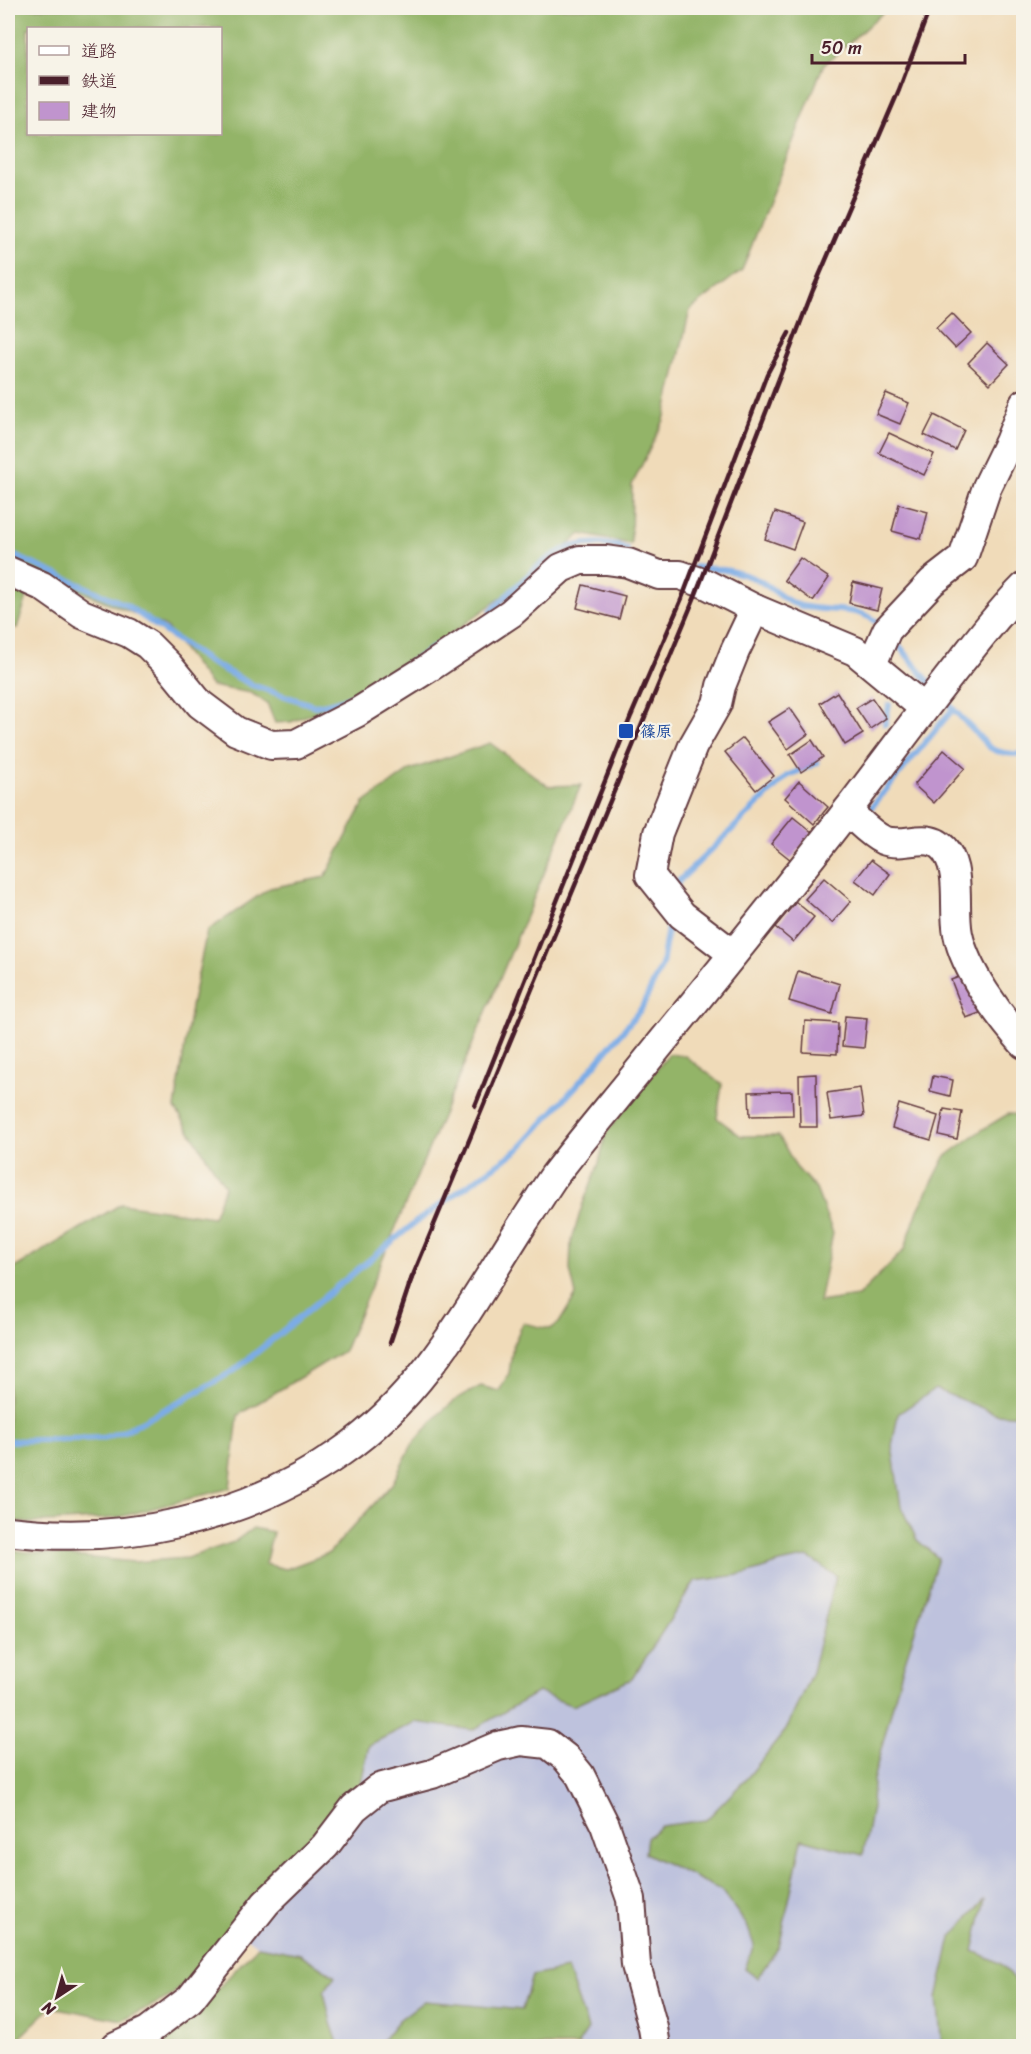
<svg xmlns="http://www.w3.org/2000/svg" width="1031" height="2054" font-family="Sriracha,'Klee One',sans-serif">
	<style>
		.industrial { fill: #bec2dd }
		.forest { fill: #93b468; stroke: #6e6a4a; stroke-width: 1.5; fill-rule: evenodd }
		.lines { fill: none; stroke-linecap: round; stroke-linejoin: round }
		.stream { stroke: #7bace6; stroke-width: 6 }
		.building { fill: #c094ce }
		.minor-casing { stroke: #633b40; stroke-width: 32 }
		.minor { stroke: #fff; stroke-width: 28 }
		.rail { stroke: #4a1f2b; stroke-width: 4.5 }
		.transit-dot { fill: #1a4fb4; stroke: #f7f3e8; stroke-width: 2 }
		.labels { text-anchor: middle; dominant-baseline: central; stroke-width: 4.5; stroke-linejoin: round; paint-order: stroke }
		.transit-label { font-size: 16px; font-weight: bold; fill: #164399; stroke: #f7f3e8; text-anchor: start }
	</style>
	<rect width="100%" height="100%" fill="#f7f3e8"/>
	<filter id="ink" filterUnits="userSpaceOnUse"><feTurbulence type="fractalNoise" baseFrequency=".0167" numOctaves="2"/><feDisplacementMap in="SourceGraphic" scale="12" xChannelSelector="R" yChannelSelector="G"/><feConvolveMatrix kernelMatrix="1 2 1 2 8 2 1 2 1" color-interpolation-filters="sRGB"/></filter>
	<filter id="wash" filterUnits="userSpaceOnUse"><feTurbulence type="fractalNoise" baseFrequency=".008" numOctaves="4" result="noise"/><feDisplacementMap in="SourceGraphic" scale="24" xChannelSelector="R" yChannelSelector="G"/><feGaussianBlur stdDeviation="1.35" result="paint"/><feColorMatrix in="noise" values="0 0 0 0 0 0 0 0 0 0 0 0 0 0 0 0 0 1.4 0 .05"/><feComposite in="paint" operator="in"/></filter>
	<g filter="url(#wash)">
		<rect width="100%" height="100%" fill="#f0dbb9"/>
		<!-- industrial -->
		<path class="industrial" d="M935,1389L997,1414L1023,1416V2046H579L522,2010L424,2001L399,2020L378,2046H339L331,2023L324,1992L335,1977L300,1954L258,1946L234,1928L360,1788L369,1745L415,1722L473,1730L538,1692L573,1706L632,1679L695,1581L746,1574L780,1563L808,1557L836,1576L812,1672L786,1730L748,1777L706,1820L661,1826L645,1853L721,1890L747,1925L754,1945L745,1969L779,1947L802,1838L863,1854L872,1807V1780L901,1674L917,1540L901,1507L892,1446L898,1414Z"/>
		<!-- forest -->
		<g class="forest">
			<path d="M8,8H888L823,66L742,270L690,310L664,420L632,485L631,544L581,534L517,586L441,641L340,702L291,722L275,723L267,703L251,693L211,686L166,627L35,572L17,628L8,627ZM28,28H220V134H28Z"/>
			<path d="M490,743L548,786L581,785L344,1351L238,1415L230,1488L116,1518L28,1523L8,1521V1272L121,1204L213,1217L225,1186L175,1108L191,1007L207,931L270,888L325,877L364,803L410,770Z"/>
			<path d="M669,1054L685,1056L722,1084L717,1118L741,1136H779L796,1167L816,1189L833,1233L819,1302L858,1296L904,1250L918,1210L945,1157L983,1129L1008,1114L1023,1115V1416L997,1414L935,1389L898,1414L892,1446L901,1507L917,1540L938,1558L901,1674L873,1780L872,1807L863,1855L802,1839L779,1947L757,1978L745,1969L754,1945L747,1925L721,1890L645,1853L647,1838L661,1826L706,1820L748,1777L786,1730L812,1672L836,1576L808,1557L780,1563L746,1574L695,1581L632,1679L573,1706L538,1692L473,1730L415,1722L369,1745L360,1788L207,1961L170,1997L122,2020L51,2007L23,2034L16,2046H8V1550L134,1562L187,1558L234,1542L253,1528L273,1532L265,1564L286,1569L329,1553L392,1484L412,1445L440,1413L458,1398L481,1386L499,1391L509,1373L513,1345L523,1323L550,1329L559,1323L576,1295L570,1270L571,1243L582,1206L599,1163L606,1133Z"/>
			<path d="M985,1899L973,1951L1000,1963L1023,1990V2046H942L937,1998L951,1938Z"/>
			<path d="M258,1946L300,1954L335,1976L324,1992L331,2023L339,2046H149L187,2021Z"/>
			<path d="M567,1969L588,2029L578,2044L579,2046H378L399,2020L424,2001L522,2010L532,1976Z"/>
		</g>
		<g class="lines">
			<!-- stream -->
			<g class="stream">
				<path d="M8,553L126,605L209,662L252,685L315,706C361,701 401,668 439,644"/>
				<path d="M695,567C719,569 736,570 758,580C773,588 784,602 801,606C830,613 856,604 881,625"/>
				<path d="M491,611C535,571 560,528 627,549"/>
				<path d="M892,637L933,687"/>
				<path d="M942,697L989,747C1000,754 1011,754 1024,754"/>
				<path d="M885,724L889,705"/>
				<path d="M865,815L953,709"/>
				<path d="M675,892L678,882L787,776L817,763"/>
				<path d="M8,1441L103,1438L124,1431L183,1400L235,1370L416,1222L519,1149L587,1074L641,1009L662,965L670,914"/>
			</g>
		</g>
		<g id="blocks">
			<!-- building -->
			<g class="building">
				<path d="M952,313L971,333L955,348L936,328Z"/>
				<path d="M987,343L1009,364L990,384L968,363Z"/>
				<path d="M886,393L909,403L900,424L876,414Z"/>
				<path d="M934,415L964,430L955,450L924,435Z"/>
				<path d="M889,433L934,454L924,475L879,453Z"/>
				<path d="M899,504L928,512L921,539L892,531Z"/>
				<path d="M775,512L803,522L793,549L765,539Z"/>
				<path d="M800,558L829,578L813,601L784,580Z"/>
				<path d="M853,582L882,589L877,610L849,603Z"/>
				<path d="M583,585L625,596L619,619L577,608Z"/>
				<path d="M837,692L863,734L845,745L820,703Z"/>
				<path d="M872,698L886,718L870,729L856,708Z"/>
				<path d="M790,708L808,734L788,749L768,722Z"/>
				<path d="M743,738L774,776L756,790L725,752Z"/>
				<path d="M812,740L823,757L801,772L790,755Z"/>
				<path d="M944,750L965,768L934,803L914,785Z"/>
				<path d="M799,781L828,807L814,824L785,798Z"/>
				<path d="M793,817L813,833L791,860L771,844Z"/>
				<path d="M871,860L890,874L875,895L855,880Z"/>
				<path d="M824,878L851,901L832,923L805,899Z"/>
				<path d="M796,902L814,917L793,942L775,927Z"/>
				<path d="M798,971L840,984L832,1014L789,1001Z"/>
				<path d="M970,973L985,1011L966,1018L951,980Z"/>
				<path d="M845,1016L867,1018L864,1048L842,1046Z"/>
				<path d="M805,1021L838,1023L837,1054L803,1052Z"/>
				<path d="M816,1074L817,1127H800L799,1075Z"/>
				<path d="M933,1076L953,1080L950,1096L930,1091Z"/>
				<path d="M860,1088L864,1116L831,1120L827,1093Z"/>
				<path d="M792,1091L793,1115L750,1116L749,1092Z"/>
				<path d="M899,1104L938,1116L931,1140L892,1128Z"/>
				<path d="M944,1109L962,1112L957,1139L939,1135Z"/>
			</g>
		</g>
	</g>
	<g filter="url(#ink)">
		<use href="#blocks" fill-opacity="0" stroke="#633b40" stroke-width="1.5"/>
		<g class="lines">
			<!-- minor casing -->
			<g class="minor-casing">
				<g id="minor">
					<path d="M8,571L42,586L82,614L129,633L148,645L169,666L200,704L236,731L271,745L296,744L358,712L430,667L511,613L561,568L580,560H606L628,563L659,575H680L706,584L755,609L855,651L924,708"/>
					<path d="M872,664L887,630L932,582L963,558L987,487L1009,442L1024,404"/>
					<path d="M847,811C858,820 870,834 883,840C905,849 931,828 947,853C961,873 953,910 958,934C965,970 1000,1017 1024,1044"/>
					<path d="M733,954L682,915L650,875L658,833L693,746L717,704L721,686L735,651L755,609"/>
					<path d="M8,1531C124,1545 244,1520 341,1452C423,1396 470,1306 522,1225C533,1209 543,1192 554,1176C582,1139 612,1104 641,1068C710,983 780,898 847,811C887,759 926,705 967,654C985,631 1003,608 1024,587"/>
					<path d="M116,2046L148,2031L190,1999L266,1903L325,1846L354,1808L379,1788L432,1774L498,1746L521,1741L548,1744L566,1758L580,1775L605,1825L631,1899L636,1965L653,2028L656,2046"/>
				</g>
			</g>
			<!-- minor -->
			<use href="#minor" class="minor"/>
			<!-- rail -->
			<g class="rail">
				<path d="M475,1106L631,716L682,598L767,374L789,333"/>
				<path d="M409,1285L696,594L813,290L899,90L930,8"/>
				<path d="M390,1343L412,1277"/>
			</g>
		</g>
	</g>
	<!-- markers -->
	<rect class="transit-dot" x="618" y="723" width="16" height="16" rx="3"/>
	<g class="labels">
		<!-- transit labels -->
		<g class="transit-label">
			<text x="640" y="731">篠原</text>
		</g>
	</g>
	<!-- margin -->
	<rect width="1031" height="2054" fill="none" stroke="#f7f3e8" stroke-width="30"/>
	<!-- legend -->
	<rect x="27" y="27" width="195" height="108" fill="#f7f3e8" stroke="#b29e9c" stroke-width="1.5"/>
	<rect x="39" y="46" width="30" height="9" fill="#ffffff" stroke="#b29e9c" stroke-width="1.5"/>
	<text x="81" y="57" font-size="18" fill="#4a1f2b">道路</text>
	<rect x="39" y="76" width="30" height="9" fill="#4a1f2b" stroke="#b29e9c" stroke-width="1.5"/>
	<text x="81" y="87" font-size="18" fill="#4a1f2b">鉄道</text>
	<rect x="39" y="102" width="30" height="18" fill="#c094ce" stroke="#b29e9c" stroke-width="1.5"/>
	<text x="81" y="117" font-size="18" fill="#4a1f2b">建物</text>
	<!-- north arrow -->
	<g transform="translate(57 1997) rotate(216)" stroke="#f7f3e8" stroke-width="4.5" paint-order="stroke">
	<path d="M0-4.5L10 22L0 15L-10 22Z" fill="#4a1f2b"/>
	<text y="-9" font-size="16" font-weight="bold" text-anchor="middle" fill="#4a1f2b">N</text>
	</g>
	<!-- scale -->
	<path d="M812 54v9h153v-9" fill="none" stroke="#4a1f2b" stroke-width="3"/>
	<text x="821" y="54" font-size="18" fill="#4a1f2b" stroke="#f7f3e8" stroke-width="4.5" paint-order="stroke">50 m</text>
</svg>
